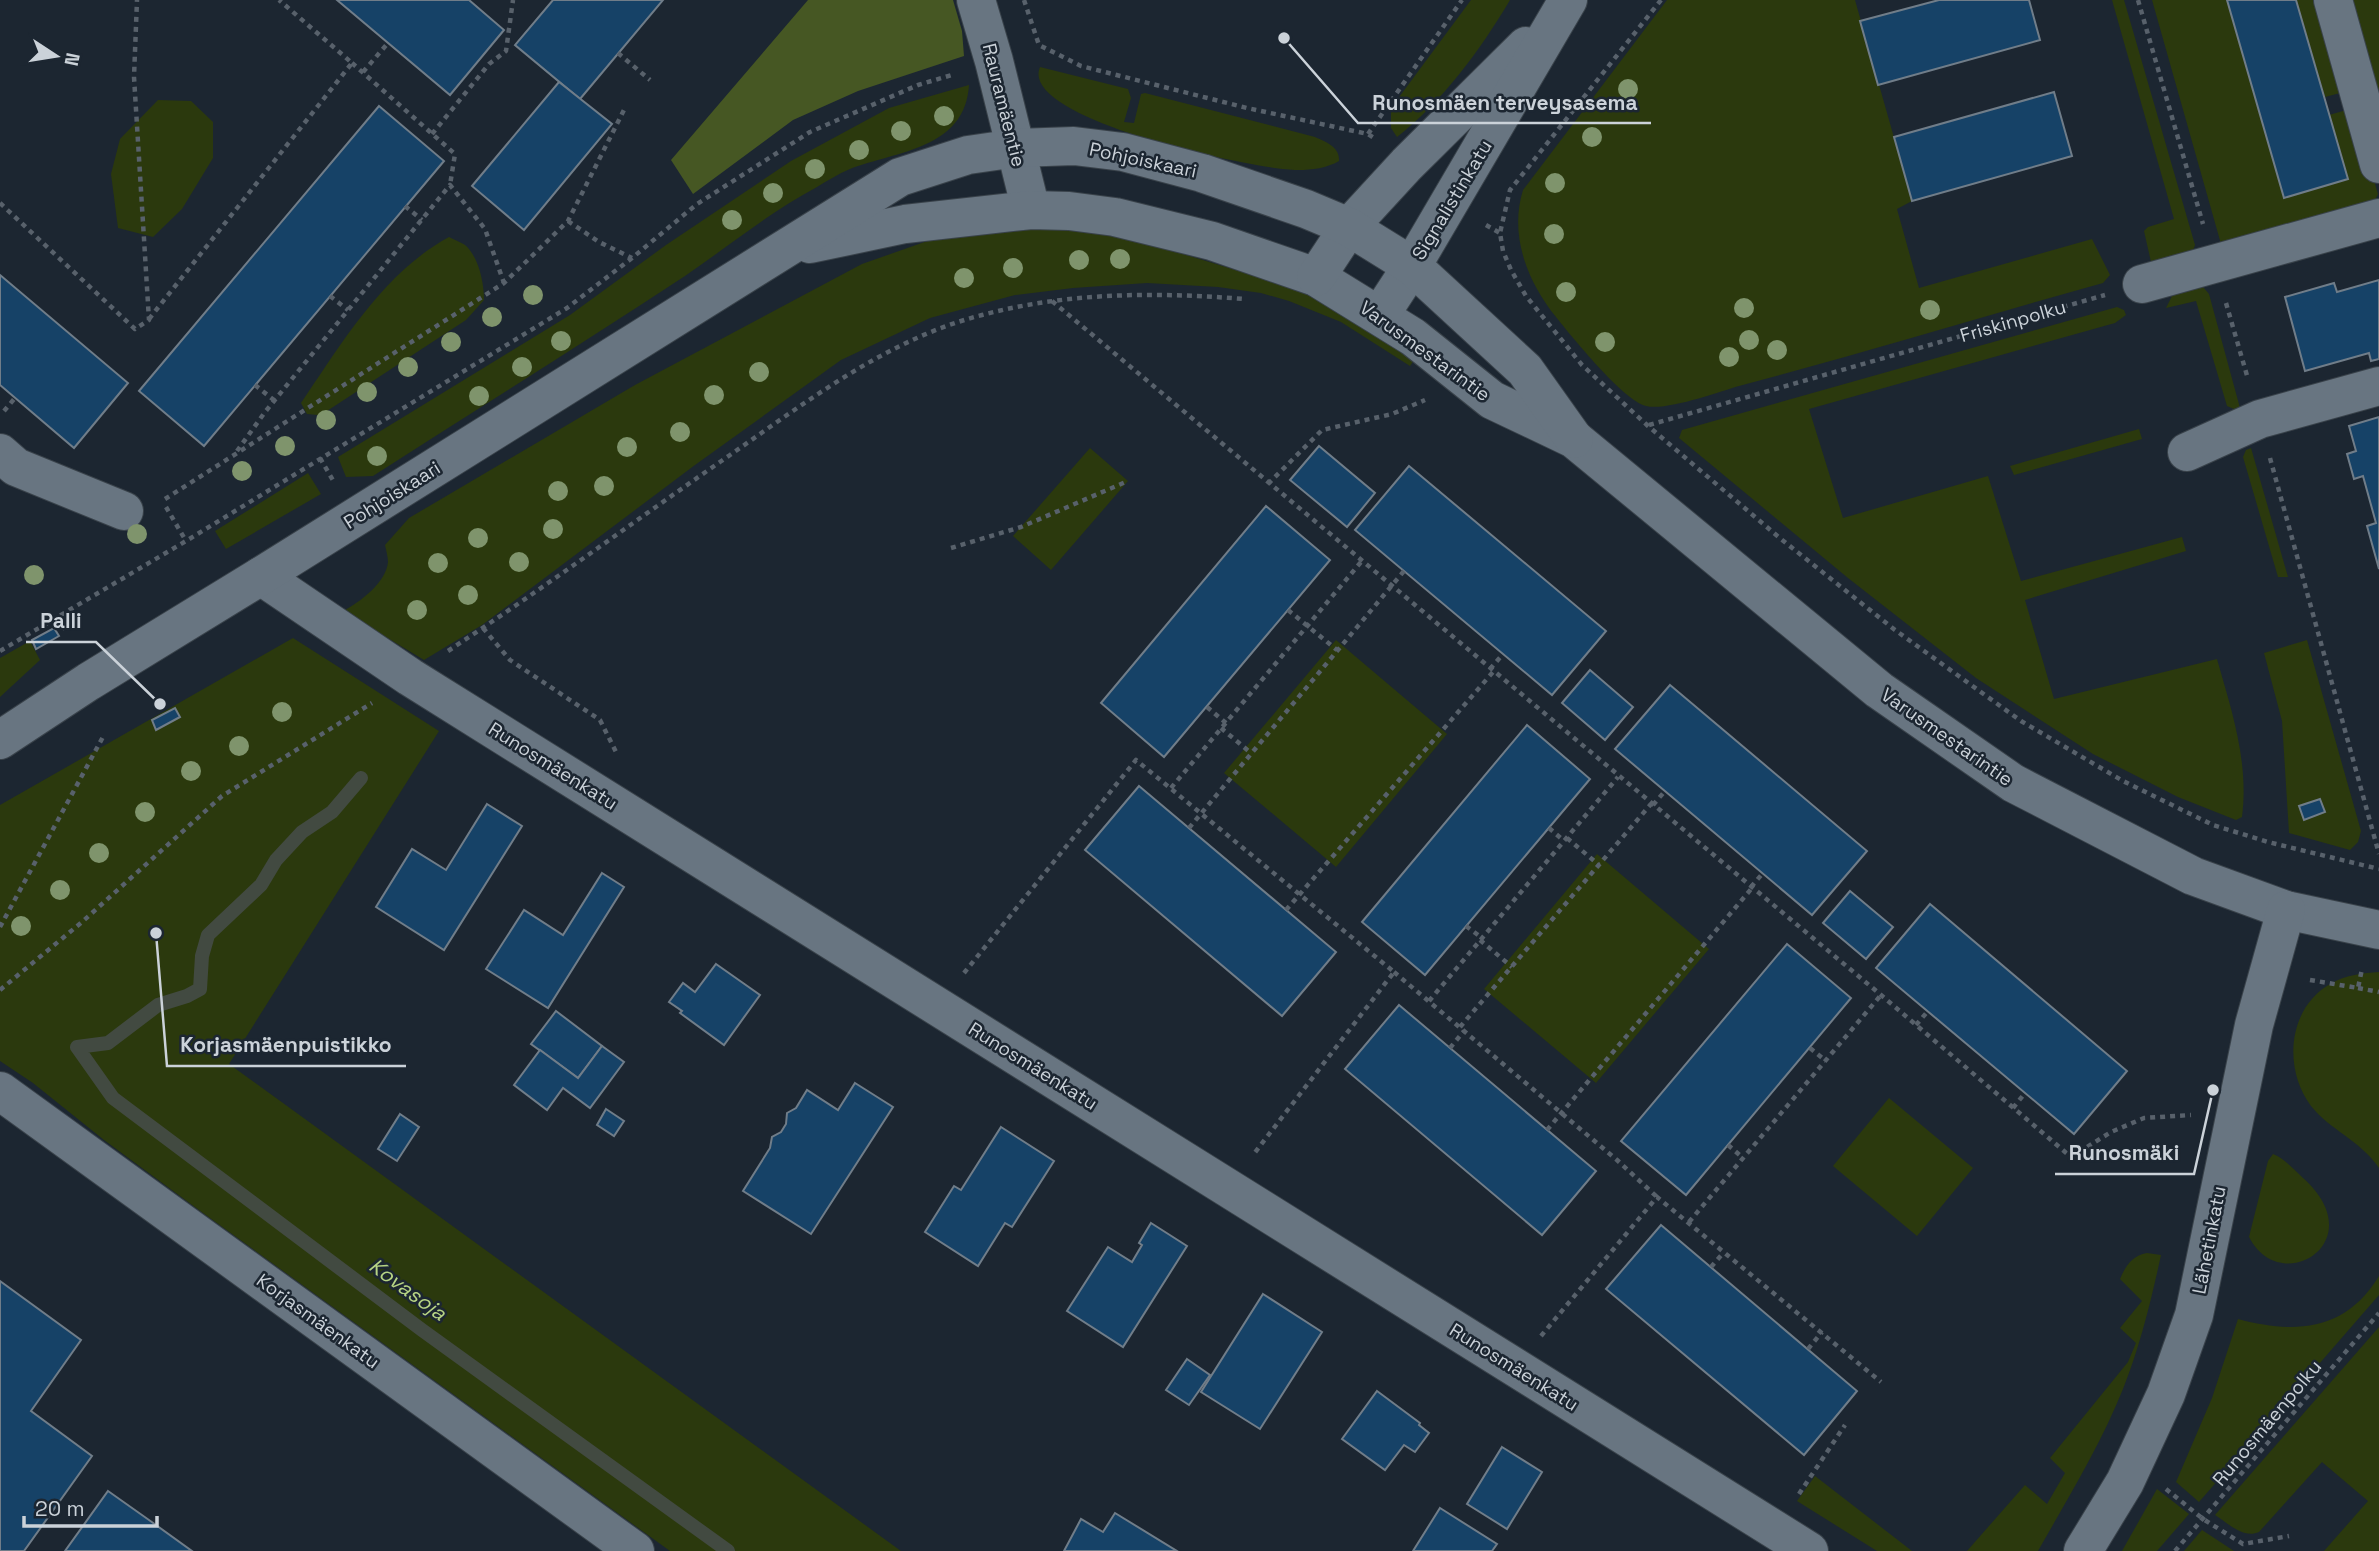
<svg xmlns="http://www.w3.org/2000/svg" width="2379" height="1551" font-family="'Space Grotesk',sans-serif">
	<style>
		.green { fill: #2b390d }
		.forest { fill: #465723 }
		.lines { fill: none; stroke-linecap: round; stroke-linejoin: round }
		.stream { stroke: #424a41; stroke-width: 14 }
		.building { fill: #164267; stroke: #707d89; stroke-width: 2 }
		.minor-casing { stroke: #39424a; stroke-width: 40 }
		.path { stroke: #58616b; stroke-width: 4.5; stroke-dasharray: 5 5; stroke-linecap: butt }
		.minor { stroke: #687581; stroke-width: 38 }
		.tree { fill: #7f946c }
		.labels { text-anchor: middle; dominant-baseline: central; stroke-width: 5; stroke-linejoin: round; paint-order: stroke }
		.street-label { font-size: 19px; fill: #cbd2d9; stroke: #1c2631 }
		.water-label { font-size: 21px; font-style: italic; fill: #b7d484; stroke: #1c2631 }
		.leader { fill: none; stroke: #cbd2d9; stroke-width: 2.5 }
		.callout-dot { fill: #cbd2d9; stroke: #1c2631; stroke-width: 2.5 }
		.callout-label { font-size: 21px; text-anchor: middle; font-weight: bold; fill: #cbd2d9; stroke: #1c2631; stroke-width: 5; stroke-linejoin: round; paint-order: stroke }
	</style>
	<rect width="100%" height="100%" fill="#1c2631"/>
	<!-- green -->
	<g class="green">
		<path d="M1471,0H1510C1481,49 1442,102 1397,137L1391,128V108Z"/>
		<path d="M1667,0H1855L1912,201L1897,209L1919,288L2092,239L2110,275L2103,283C1981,317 1861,354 1739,386C1718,392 1667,411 1646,406C1623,400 1572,337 1556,317C1527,281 1509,235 1523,190Z"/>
		<path d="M2112,0H2124L2195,245L2191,256L2151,262L2144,231L2148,227L2174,219Z"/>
		<path d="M2152,0H2227L2284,197L2348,179L2329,115L2350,109L2354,113L2378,194L2373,204L2221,244Z"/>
		<path d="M2296,0H2321L2344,92L2325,97Z"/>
		<path d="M2348,0H2379V121Z"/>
		<path d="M1040,67L1128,89L1131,98L1124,122L1134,123L1141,94L1145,93L1315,137C1326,142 1340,147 1339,161C1327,168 1312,170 1298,170C1261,171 1017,120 1040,67Z"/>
		<path d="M969,85C965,149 897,151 850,169C838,174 827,181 817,187C770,212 729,246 685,276C582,344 477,409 373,476L346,477L338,457L570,315L666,245L791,161L889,108Z"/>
		<path d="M158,100L191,101L213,122V158L182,209L153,237L118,228L111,174L120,139Z"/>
		<path d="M1049,227L1127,237L1295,288L1345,311L1416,357L1410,366L1341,322L1289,301L1261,293L1218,287L1147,283L1073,288L1015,295L930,318L841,360L695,465L482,625L424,660L343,611C360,602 386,583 388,562C388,557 386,550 385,545L409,518L635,385L862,264L953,232Z"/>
		<path d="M449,237C454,240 461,242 465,245C479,257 484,283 484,300L466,320L327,411L318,415L307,414L301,403C342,343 383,273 449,237Z"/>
		<path d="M2203,287L2209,294L2240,408L2234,409L2227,406L2196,301L2166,308L2175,290Z"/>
		<path d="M2117,307L2124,310L2126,315L2115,323L1809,409L1843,518L1988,476L2021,581L2182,537L2186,551L2025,600L2054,699L2217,659C2232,712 2249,762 2242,817L2236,820L2178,797L2093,754L1976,678L1848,578L1679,438L1682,430Z"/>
		<path d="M2139,429L2142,439L2014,475L2010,466Z"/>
		<path d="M1090,448L1128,481L1051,570L1013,536Z"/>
		<path d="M2251,448L2288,577H2278L2243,457L2246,450Z"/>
		<path d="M308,473L321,494L226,549L215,531Z"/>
		<path d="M293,638L439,731L229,1064L901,1551H670L203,1213L104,1140L33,1083L0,1061V805Z"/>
		<path d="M1336,640L1447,734L1336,867L1224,773Z"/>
		<path d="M2307,640L2361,831L2358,842L2350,850L2289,833L2282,721L2264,653Z"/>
		<path d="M30,641L40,660L0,697V658Z"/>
		<path d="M1597,854L1709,949L1596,1083L1484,989Z"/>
		<path d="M2379,972V1168C2360,1140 2330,1130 2311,1106C2283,1069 2287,1007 2332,983C2346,975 2363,973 2379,972Z"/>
		<path d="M1889,1098L1973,1168L1917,1236L1833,1166Z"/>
		<path d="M2273,1154C2284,1158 2294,1170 2303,1178C2374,1241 2281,1299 2249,1237L2268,1161Z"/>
		<path d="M2147,1253L2161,1255C2151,1301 2140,1346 2123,1389C2100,1446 2068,1498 2038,1551H1967L2025,1485L2047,1504L2065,1473L2050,1458L2128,1362L2136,1343L2120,1328L2142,1301L2120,1279C2126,1265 2132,1256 2147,1253Z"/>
		<path d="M2379,1276V1295L2199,1502L2176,1482L2212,1398L2238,1319C2294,1334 2345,1332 2379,1276Z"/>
		<path d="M2379,1327V1551H2324L2368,1501L2322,1462L2259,1532C2243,1539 2228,1523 2215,1515Z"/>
		<path d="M1815,1476L1912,1551H1877L1797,1501Z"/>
		<path d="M2157,1489L2189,1514L2157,1551H2122Z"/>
		<path d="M2202,1530L2234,1551H2184Z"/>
	</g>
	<!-- forest -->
	<path class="forest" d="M808,0H953L962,31L964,56L858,91L793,120L693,194L671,160Z"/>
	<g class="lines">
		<!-- stream -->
		<path class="stream" d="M361,778L332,812L302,832L276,860L261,885L208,935L202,956L200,989L187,996L158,1005L108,1043L77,1047L113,1098L422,1330L728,1551"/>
	</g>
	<!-- building -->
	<g class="building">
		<path d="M337,0H469L504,30L450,95Z"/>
		<path d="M553,0H663L580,99L515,45Z"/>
		<path d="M1939,0H2029L2040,40L1878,85L1860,21Z"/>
		<path d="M2227,0H2296L2348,179L2284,198Z"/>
		<path d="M559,82L612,124L524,230L472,186Z"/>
		<path d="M2054,92L2072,156L1912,201L1894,137Z"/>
		<path d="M379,106L444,161L204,446L139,391Z"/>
		<path d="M0,275L128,383L74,448L0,385Z"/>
		<path d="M2379,280V359L2371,361L2369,353L2305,371L2285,297L2334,283L2337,292Z"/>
		<path d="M2379,417V569L2367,526L2376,523L2363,476L2354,479L2347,454L2356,451L2349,426Z"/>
		<path d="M1319,446L1375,493L1347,527L1290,480Z"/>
		<path d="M1409,466L1606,631L1552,695L1355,530Z"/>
		<path d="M1266,506L1330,560L1164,757L1101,703Z"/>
		<path d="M54,628L59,636L36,649L32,640Z"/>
		<path d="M1590,670L1633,707L1605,740L1562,703Z"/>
		<path d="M1670,685L1867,851L1812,915L1615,749Z"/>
		<path d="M175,708L180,717L156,730L152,720Z"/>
		<path d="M1527,725L1590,779L1425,975L1362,922Z"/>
		<path d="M1139,786L1336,952L1282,1016L1085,850Z"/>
		<path d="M2320,799L2325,812L2304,820L2299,806Z"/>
		<path d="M487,804L522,826L444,950L376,907L412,849L446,870Z"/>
		<path d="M602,873L624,887L548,1008L486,969L524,910L563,935Z"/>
		<path d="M1850,891L1893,927L1866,959L1823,923Z"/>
		<path d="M1930,904L2127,1071L2074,1134L1876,968Z"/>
		<path d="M1787,944L1851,998L1686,1195L1621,1141Z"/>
		<path d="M716,964L760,995L724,1045L680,1013L682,1011L669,1002L683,983L695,992Z"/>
		<path d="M1399,1005L1596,1171L1542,1235L1345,1069Z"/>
		<path d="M556,1011L602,1046L578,1078L531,1044Z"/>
		<path d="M602,1046L624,1062L590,1108L563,1088L547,1110L514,1085L540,1050L578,1078Z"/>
		<path d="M855,1083L893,1107L811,1234L743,1191L770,1148L772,1137L781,1132L786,1124L787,1113L796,1108L807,1090L838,1110Z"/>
		<path d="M606,1109L624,1121L614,1136L597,1125Z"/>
		<path d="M400,1114L419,1127L397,1161L378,1149Z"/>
		<path d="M1001,1127L1054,1161L1012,1227L1005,1223L978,1266L925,1232L954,1186L961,1190Z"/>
		<path d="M1151,1223L1187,1246L1123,1347L1067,1311L1108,1247L1132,1262L1142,1245L1139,1243Z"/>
		<path d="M1661,1225L1857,1391L1804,1455L1606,1289Z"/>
		<path d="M0,1281L81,1340L31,1411L92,1456L24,1551H0Z"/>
		<path d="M1263,1294L1322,1332L1260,1429L1201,1392Z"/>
		<path d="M1187,1359L1210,1375L1189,1405L1166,1390Z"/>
		<path d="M1377,1391L1420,1423L1419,1425L1429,1433L1415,1452L1404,1445L1385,1470L1342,1439Z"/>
		<path d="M1502,1447L1542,1472L1507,1529L1467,1504Z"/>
		<path d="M108,1491L149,1520L192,1551H65Z"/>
		<path d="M1440,1508L1497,1544L1492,1551H1413Z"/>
		<path d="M1115,1513L1177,1551H1064L1081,1519L1103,1532Z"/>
	</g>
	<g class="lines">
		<!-- minor casing -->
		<g class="minor-casing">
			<g id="minor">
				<path d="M976,0L994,61L1031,210"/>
				<path d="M2333,0L2379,164"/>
				<path d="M810,244L905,224L1031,210L1069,211L1115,217L1212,241L1316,277L1413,337L1492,400L1574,439L1879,690L2013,783L2193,876L2286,910L2379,930"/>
				<path d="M1316,277L1349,227L1407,164L1526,46"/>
				<path d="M2142,284L2379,218"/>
				<path d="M1380,315L1412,266L1568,0"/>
				<path d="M2187,452L2260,419L2379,386"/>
				<path d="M0,453L16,467L124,511"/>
				<path d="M261,576L410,677L1809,1551"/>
				<path d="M0,740L88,682L261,576L900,177L968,155L1016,148L1074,146L1123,152L1202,173L1306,209L1349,227L1412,266L1525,370L1574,439"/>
				<path d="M0,1091L635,1551"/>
				<path d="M2083,1551L2125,1482L2166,1394L2194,1315L2254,1025L2286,910"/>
			</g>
		</g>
		<!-- path -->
		<g class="path">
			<path d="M1024,0L1039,45L1081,66L1247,108L1368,134L1374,138"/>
			<path d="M1661,0L1510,190L1500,233L1503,251L1511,270L1526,296L1582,365L1648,426L1781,539L1895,630L2021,721L2123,781L2213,825L2268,842L2379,869"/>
			<path d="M2138,0L2203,224"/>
			<path d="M618,53L650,80"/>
			<path d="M352,63L455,154L450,185"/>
			<path d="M363,72L388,43"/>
			<path d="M432,134L489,64L506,51L513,0"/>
			<path d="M1368,134L1462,0"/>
			<path d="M0,203L135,329L149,320L134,77L137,0"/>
			<path d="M405,206L422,220"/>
			<path d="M568,221L599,242L632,258"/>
			<path d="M1486,225L1500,233"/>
			<path d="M330,296L348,310"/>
			<path d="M1052,301L1881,995L2071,1157L2111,1132L2144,1118L2191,1115"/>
			<path d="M2226,303L2248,379"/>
			<path d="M149,319L352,63L279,0"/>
			<path d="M255,385L275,401"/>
			<path d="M4,411L15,398"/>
			<path d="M1649,425L2105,295"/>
			<path d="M237,451L265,412L450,185L485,229L504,283"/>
			<path d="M320,458L334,482"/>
			<path d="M2270,458L2379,854"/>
			<path d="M1268,484L1322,430L1392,414L1425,400"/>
			<path d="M165,499L504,283L568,221L624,110"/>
			<path d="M166,507L186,541"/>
			<path d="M951,548L1021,527L1128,481"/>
			<path d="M1288,610L1337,650"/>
			<path d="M57,617L66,631"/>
			<path d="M483,628L510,660L600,720L617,754"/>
			<path d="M0,651L186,541L567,308L632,258L697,204L810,132L918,85L955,74"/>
			<path d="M448,651C544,588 636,520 730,455C809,400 888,339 982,315C1069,292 1156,292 1244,299"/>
			<path d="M1490,669L1503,654"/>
			<path d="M1207,707L1226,723"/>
			<path d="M1221,728L1251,753"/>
			<path d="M1171,788L1361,562"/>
			<path d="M1653,805L1665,791"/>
			<path d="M1189,828L1404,571"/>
			<path d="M1549,828L1564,841"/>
			<path d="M1567,838L1599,865"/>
			<path d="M1751,887L1763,873"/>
			<path d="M1286,910L1493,672"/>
			<path d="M1466,926L1482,938"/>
			<path d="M0,927L104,735"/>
			<path d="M1480,940L1512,967"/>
			<path d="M1394,972L1617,1160L1657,1197"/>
			<path d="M964,973L1136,760L1394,972L1253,1155"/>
			<path d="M2310,980L2358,988L2362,969"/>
			<path d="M2358,988L2379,992"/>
			<path d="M0,990L82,922L222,796L372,703"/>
			<path d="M1429,1001L1618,777"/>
			<path d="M1916,1025L1928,1011"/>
			<path d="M1460,1027L1651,804"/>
			<path d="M1450,1048L1464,1031"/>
			<path d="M1810,1048L1826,1061"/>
			<path d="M2013,1108L2025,1093"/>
			<path d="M1547,1130L1752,888"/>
			<path d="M1728,1145L1743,1158"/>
			<path d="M1689,1222L1881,995"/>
			<path d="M1711,1267L1724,1252"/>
			<path d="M1541,1336L1657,1197L1881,1382"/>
			<path d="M1808,1349L1822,1332"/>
			<path d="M2166,1489L2203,1519L2243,1544L2289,1536"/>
			<path d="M1799,1494L1845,1425"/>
			<path d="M2175,1551L2379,1313"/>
		</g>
		<!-- minor -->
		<use href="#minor" class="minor"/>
	</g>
	<!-- trees -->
	<g class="tree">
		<circle cx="1628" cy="89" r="10"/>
		<circle cx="944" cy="116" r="10"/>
		<circle cx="901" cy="131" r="10"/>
		<circle cx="1592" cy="137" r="10"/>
		<circle cx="859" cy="150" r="10"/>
		<circle cx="815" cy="169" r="10"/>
		<circle cx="1555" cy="183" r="10"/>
		<circle cx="773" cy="193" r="10"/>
		<circle cx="732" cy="220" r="10"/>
		<circle cx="1554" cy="234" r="10"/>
		<circle cx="1120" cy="259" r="10"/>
		<circle cx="1079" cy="260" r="10"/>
		<circle cx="1013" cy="268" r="10"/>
		<circle cx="964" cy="278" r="10"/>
		<circle cx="1566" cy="292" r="10"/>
		<circle cx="533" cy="295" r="10"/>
		<circle cx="1744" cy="308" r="10"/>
		<circle cx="1930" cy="310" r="10"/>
		<circle cx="492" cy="317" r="10"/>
		<circle cx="1749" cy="340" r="10"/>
		<circle cx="561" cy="341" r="10"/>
		<circle cx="451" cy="342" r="10"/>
		<circle cx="1605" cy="342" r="10"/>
		<circle cx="1777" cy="350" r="10"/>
		<circle cx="1729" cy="357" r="10"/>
		<circle cx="408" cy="367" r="10"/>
		<circle cx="522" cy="367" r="10"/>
		<circle cx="759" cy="372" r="10"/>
		<circle cx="367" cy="392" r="10"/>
		<circle cx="714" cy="395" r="10"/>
		<circle cx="479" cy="396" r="10"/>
		<circle cx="326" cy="420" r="10"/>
		<circle cx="680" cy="432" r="10"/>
		<circle cx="285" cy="446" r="10"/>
		<circle cx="627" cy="447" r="10"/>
		<circle cx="377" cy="456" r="10"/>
		<circle cx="242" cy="471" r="10"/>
		<circle cx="604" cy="486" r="10"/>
		<circle cx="558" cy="491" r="10"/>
		<circle cx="553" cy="529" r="10"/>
		<circle cx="137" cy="534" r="10"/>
		<circle cx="478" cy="538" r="10"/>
		<circle cx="519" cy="562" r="10"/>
		<circle cx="438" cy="563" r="10"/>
		<circle cx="34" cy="575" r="10"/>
		<circle cx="468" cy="595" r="10"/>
		<circle cx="417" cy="610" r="10"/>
		<circle cx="282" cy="712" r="10"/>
		<circle cx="239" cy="746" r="10"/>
		<circle cx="191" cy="771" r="10"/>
		<circle cx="145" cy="812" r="10"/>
		<circle cx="99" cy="853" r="10"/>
		<circle cx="60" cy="890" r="10"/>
		<circle cx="21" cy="926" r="10"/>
	</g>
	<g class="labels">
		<!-- street labels -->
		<g class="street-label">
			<text transform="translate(1004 105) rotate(76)">Rauramäentie</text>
			<text transform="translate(1143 160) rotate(12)">Pohjoiskaari</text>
			<text transform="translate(1452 200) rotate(-59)">Signalistinkatu</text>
			<text transform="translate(2013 321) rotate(-16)">Friskinpolku</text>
			<text transform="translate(1425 351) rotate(36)">Varusmestarintie</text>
			<text transform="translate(392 495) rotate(-32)">Pohjoiskaari</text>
			<text transform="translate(1947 737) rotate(35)">Varusmestarintie</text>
			<text transform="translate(553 766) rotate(32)">Runosmäenkatu</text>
			<text transform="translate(1033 1066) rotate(32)">Runosmäenkatu</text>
			<text transform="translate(2209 1240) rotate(-79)">Lähetinkatu</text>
			<text transform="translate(318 1321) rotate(36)">Korjasmäenkatu</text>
			<text transform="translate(1514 1367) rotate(32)">Runosmäenkatu</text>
			<text transform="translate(2267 1423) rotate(-50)">Runosmäenpolku</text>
		</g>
		<!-- water labels -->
		<g class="water-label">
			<text transform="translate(408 1289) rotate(36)">Kovasoja</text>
		</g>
	</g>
	<!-- callouts -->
	<path class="leader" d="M1284 38L1358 123H1651M160 704L96 642H26M156 933L167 1066H406M2213 1090L2194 1174H2055"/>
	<g class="callout-dot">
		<circle cx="1284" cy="38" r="7"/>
		<circle cx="160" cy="704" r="7"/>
		<circle cx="156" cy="933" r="7"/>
		<circle cx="2213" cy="1090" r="7"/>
	</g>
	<g class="callout-label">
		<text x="1505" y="110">Runosmäen terveysasema</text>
		<text x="61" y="628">Palli</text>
		<text x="286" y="1052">Korjasmäenpuistikko</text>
		<text x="2124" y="1160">Runosmäki</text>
	</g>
	<!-- north arrow -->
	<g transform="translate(56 56) rotate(102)" stroke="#1c2631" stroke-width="5" paint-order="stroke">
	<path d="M0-5L12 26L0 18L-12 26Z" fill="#cbd2d9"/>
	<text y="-10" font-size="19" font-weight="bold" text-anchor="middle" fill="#cbd2d9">N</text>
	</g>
	<!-- scale -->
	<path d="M24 1516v10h133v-10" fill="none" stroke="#cbd2d9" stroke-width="3.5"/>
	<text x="35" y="1516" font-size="21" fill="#cbd2d9" stroke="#1c2631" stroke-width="5" paint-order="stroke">20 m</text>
</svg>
